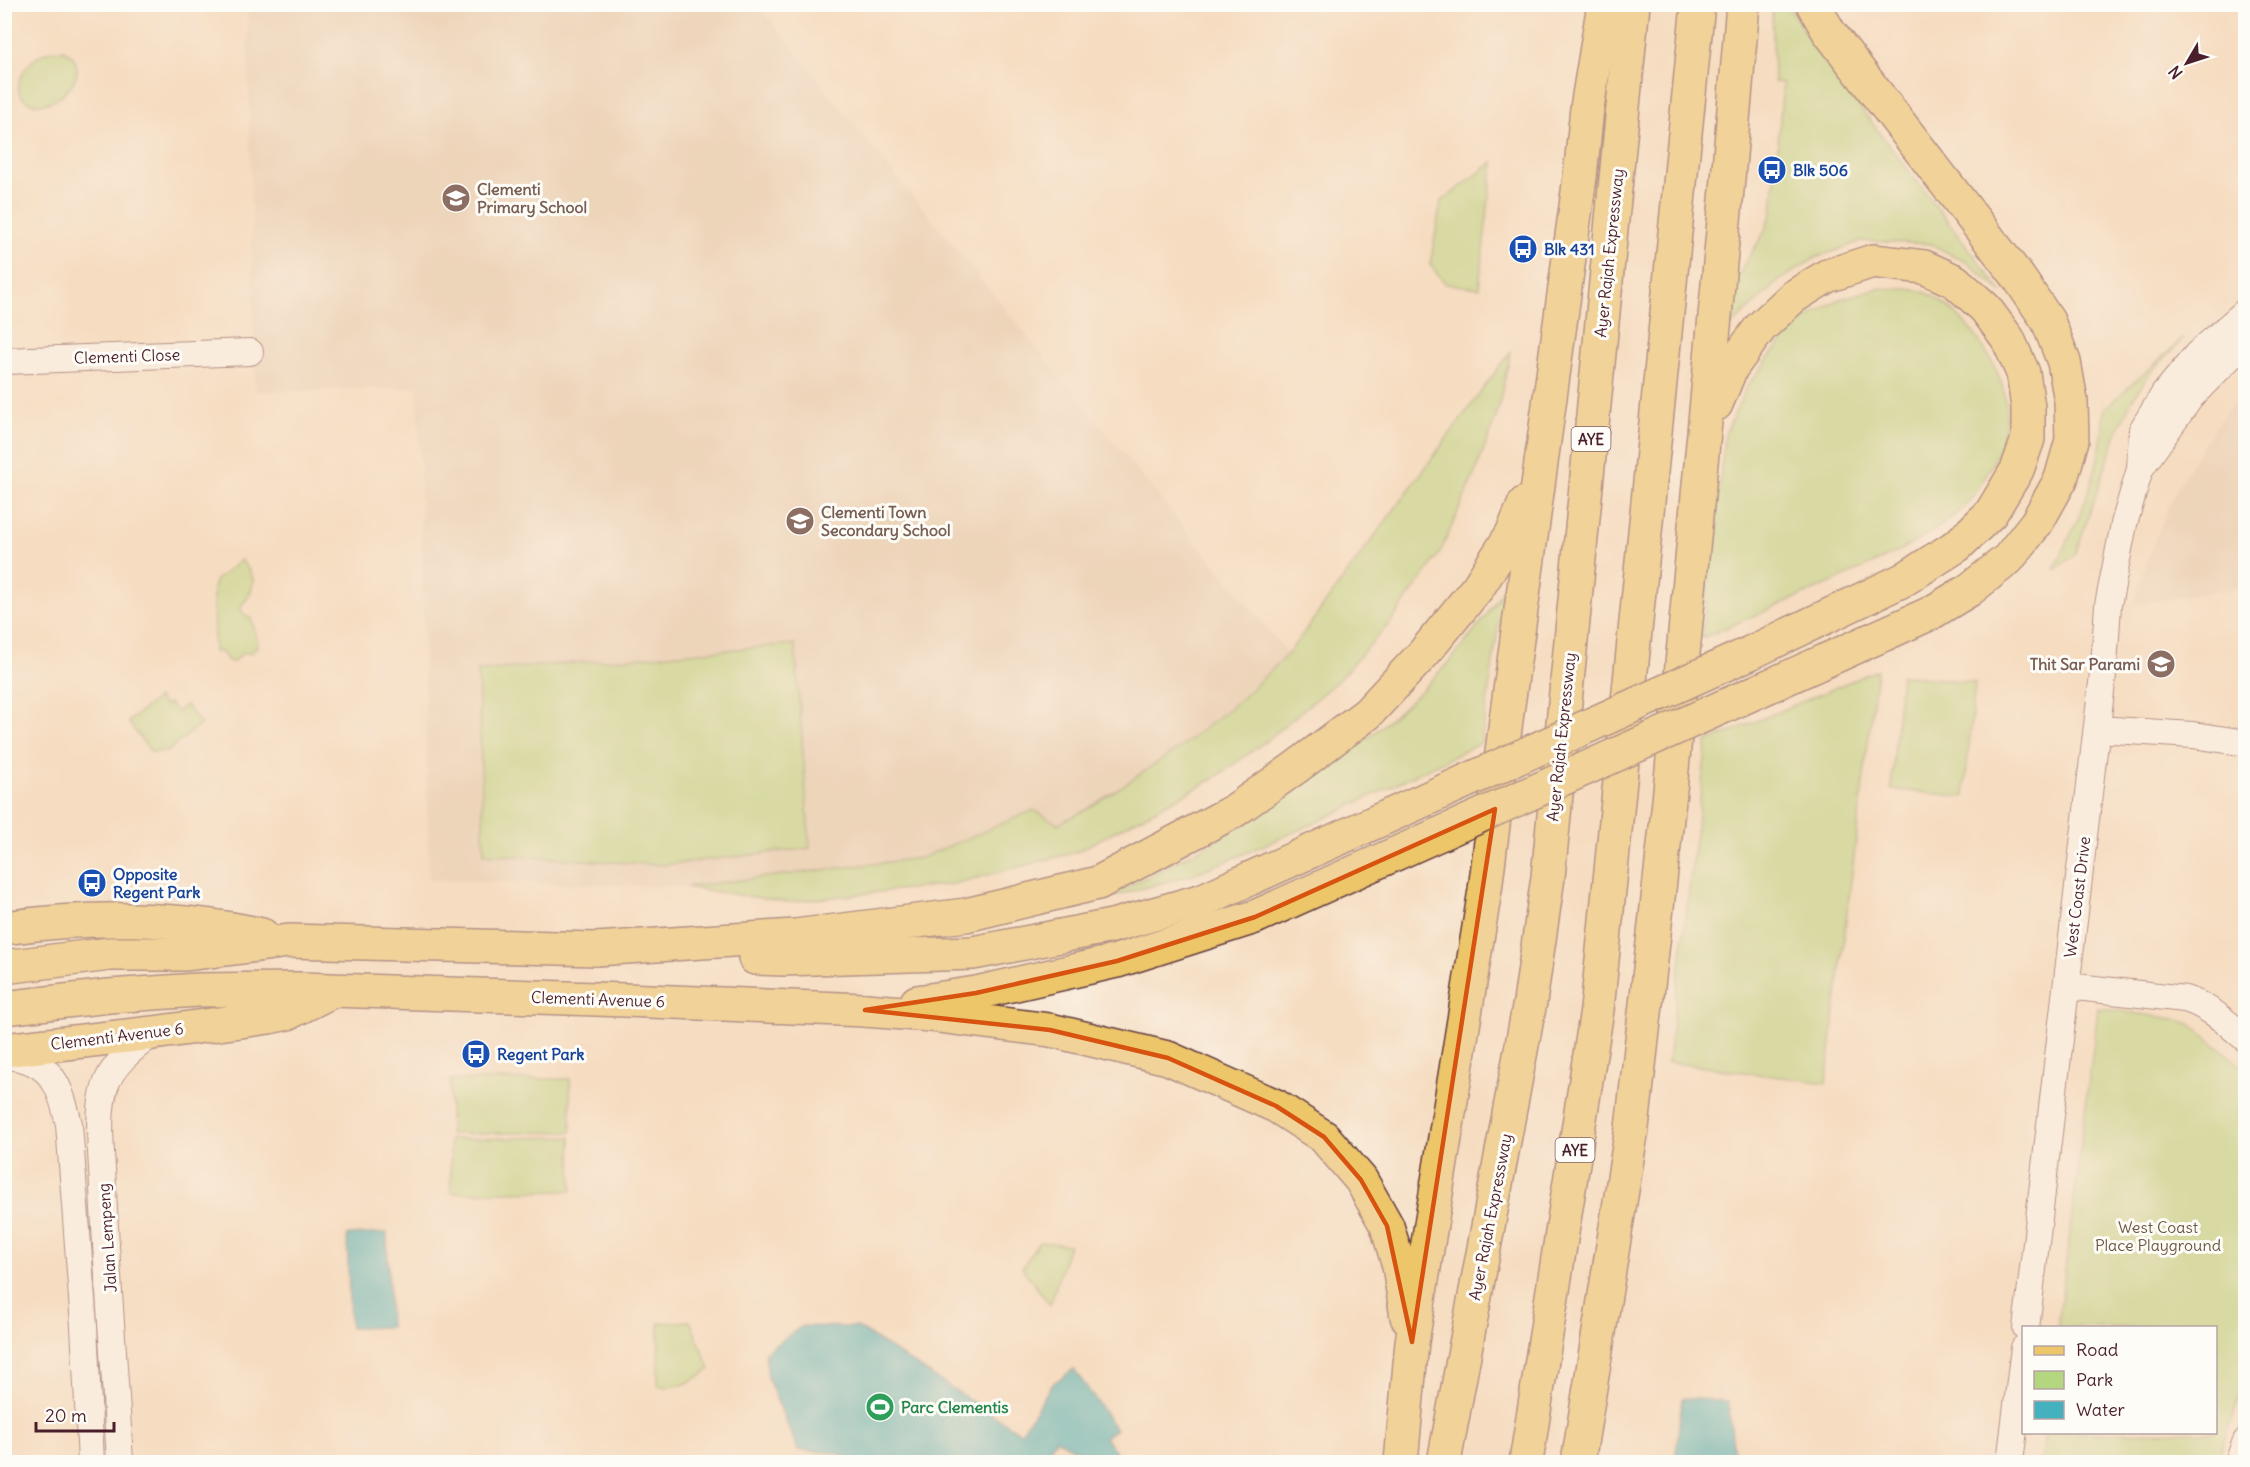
<svg xmlns="http://www.w3.org/2000/svg" width="2250" height="1467" font-family="Delius,sans-serif">
	<style>
		.built { fill: #e3ccb2 }
		.green { fill: #b3d67e; stroke: #7e7a54; stroke-width: 1.5 }
		.water { fill: #43b1be; stroke: #466874; stroke-width: 1.5 }
		.lines { fill: none; stroke-linecap: round; stroke-linejoin: round }
		.street-casing { stroke: #643c42; stroke-width: 28 }
		.primary-casing { stroke: #643c42; stroke-width: 36 }
		.highway-casing { stroke: #643c42; stroke-width: 36 }
		.street { stroke: #fff; stroke-width: 26 }
		.primary { stroke: #ecc669; stroke-width: 33 }
		.highway { stroke: #ecc669; stroke-width: 33 }
		.highway-bridge-casing { stroke: #643c42; stroke-width: 36; stroke-linecap: butt }
		.highway-bridge { stroke: #ecc669; stroke-width: 33 }
		.marked { fill: none; stroke: #d8530f; stroke-width: 4.5; stroke-linejoin: round }
		.labels { text-anchor: middle; dominant-baseline: central; stroke-width: 6; stroke-linejoin: round; paint-order: stroke }
		.shield { fill: #fdfcf7; stroke: #806168; stroke-width: 1.5 }
		.shield-label { font-size: 15px; font-weight: bold; fill: #4a1f2b }
		.transit-label { font-size: 16px; font-weight: bold; fill: #164399; stroke: #fdfcf7; text-anchor: start }
		.education-label { font-size: 16px; font-weight: bold; fill: #785e54; stroke: #fdfcf7; text-anchor: start }
		.street-label { font-size: 16px; fill: #4a1f2b; stroke: #fdfcf7 }
		.park-label { font-size: 16px; fill: #6a5644; stroke: #fdfcf7 }
		.leisure-label { font-size: 16px; font-weight: bold; fill: #27864d; stroke: #fdfcf7; text-anchor: start }
	</style>
	<rect width="100%" height="100%" fill="#fdfcf7"/>
	<filter id="ink" filterUnits="userSpaceOnUse"><feTurbulence type="fractalNoise" baseFrequency=".0167" numOctaves="2"/><feDisplacementMap in="SourceGraphic" scale="12" xChannelSelector="R" yChannelSelector="G"/><feConvolveMatrix kernelMatrix="1 2 1 2 8 2 1 2 1" color-interpolation-filters="sRGB"/></filter>
	<filter id="wash" filterUnits="userSpaceOnUse"><feTurbulence type="fractalNoise" baseFrequency=".008" numOctaves="4" result="noise"/><feDisplacementMap in="SourceGraphic" scale="24" xChannelSelector="R" yChannelSelector="G"/><feGaussianBlur stdDeviation="1.35" result="paint"/><feColorMatrix in="noise" values="0 0 0 0 0 0 0 0 0 0 0 0 0 0 0 0 0 1.4 0 .05"/><feComposite in="paint" operator="in"/></filter>
	<g filter="url(#wash)">
		<rect width="100%" height="100%" fill="#f5ddc1"/>
		<!-- built -->
		<g class="built">
			<path d="M247,5H758L900,181L1288,654L1242,698L1181,747L1086,810L1058,824L1034,811L921,858L685,887L429,880L418,388L255,392Z"/>
			<path d="M2245,393V587L2134,605L2142,575L2155,539L2177,488L2206,440L2226,411Z"/>
		</g>
		<!-- green -->
		<g class="green">
			<path d="M1772,5H1788L1811,44L2003,293L1968,263L1931,244L1862,241L1815,258L1780,280L1729,327L1734,288L1743,266L1763,235L1772,213L1783,83L1774,82Z"/>
			<path d="M63,50C99,66 58,114 29,102C6,92 26,62 41,55C48,51 55,50 63,50Z"/>
			<path d="M1493,162L1479,288L1446,284L1430,265L1441,202Z"/>
			<path d="M1879,288C1891,289 1903,288 1915,290C1943,293 1975,332 1988,355C2015,399 2010,436 1984,479C1980,485 1977,493 1972,498C1939,537 1870,565 1824,586C1783,603 1743,621 1702,638L1725,435L1746,388L1778,346L1808,317L1840,299Z"/>
			<path d="M2184,338L2148,375L2132,400L2120,425L2075,555L2054,570C2080,517 2103,469 2104,409Z"/>
			<path d="M1511,351L1496,417L1475,473L1440,553L1390,623L1336,682L1266,741L1213,779L1076,852L953,884L788,902L685,887L921,858L1034,810L1058,824L1086,810L1181,747L1242,698L1288,654Z"/>
			<path d="M241,560C252,573 258,580 248,597C246,602 240,603 241,609C242,615 248,615 251,619C252,620 258,642 258,645L251,653H243L233,662L228,661L222,652H214L213,588L216,580Z"/>
			<path d="M1504,588L1481,743L1317,822L1246,853L1191,875L1104,899C1150,874 1199,852 1244,824C1341,765 1445,687 1504,588Z"/>
			<path d="M795,644L810,848L664,865L484,854L478,671Z"/>
			<path d="M1877,670L1826,1083L1668,1062L1707,742Z"/>
			<path d="M1901,675L1975,683L1964,797L1891,789Z"/>
			<path d="M158,698L164,706L169,703L177,712L186,705L201,724L167,752H151L128,722Z"/>
			<path d="M2098,1008L2175,1019L2190,1024L2245,1069V1379L2217,1462H2041L2045,1433L2216,1432V1328L2058,1327Z"/>
			<path d="M570,1079L571,1132L450,1134V1080Z"/>
			<path d="M571,1137L572,1191L451,1193L450,1139Z"/>
			<path d="M1039,1242L1069,1245L1050,1305L1022,1268Z"/>
			<path d="M690,1321L710,1369C691,1382 682,1389 658,1386L659,1323Z"/>
		</g>
		<!-- water -->
		<g class="water">
			<path d="M387,1233L390,1327L350,1328L347,1235Z"/>
			<path d="M802,1326L857,1327L1021,1433L1052,1384L1074,1369L1116,1429L1105,1437L1122,1462H1099L1056,1439L1041,1462H863L835,1453L798,1450L768,1379L765,1352Z"/>
			<path d="M1682,1398L1728,1401L1735,1462H1675Z"/>
		</g>
	</g>
	<g filter="url(#ink)">
		<g class="lines">
			<!-- street casing -->
			<g class="street-casing">
				<g id="street">
					<path d="M4,361L250,352"/>
					<path d="M2140,469L2191,397L2246,341"/>
					<path d="M2097,729L2193,735L2246,743"/>
					<path d="M2067,986L2185,999C2209,1006 2227,1023 2246,1039"/>
					<path d="M4,1055C13,1057 24,1058 32,1062C58,1073 63,1100 69,1124L84,1326L91,1462"/>
					<path d="M2026,1328L2104,666L2108,605L2124,524L2140,469L2142,430L2164,394L2197,354L2246,311"/>
					<path d="M120,1462C115,1371 107,1279 103,1188C102,1155 96,1118 105,1087C112,1064 135,1047 153,1033"/>
					<path d="M2010,1462L2024,1348"/>
					<path d="M2238,1462L2246,1441"/>
				</g>
			</g>
			<!-- primary casing -->
			<g class="primary-casing">
				<g id="primary">
					<path d="M4,928C88,916 180,916 262,935"/>
					<path d="M4,967L110,954H186L289,941L596,949"/>
					<path d="M4,1008L109,996L198,990L301,989L625,1000L865,1010"/>
					<path d="M4,1050L153,1033L269,1017L288,1013L330,992"/>
				</g>
			</g>
			<!-- highway casing -->
			<g class="highway-casing">
				<g id="highway">
					<path d="M1716,404L1731,368L1760,328L1793,297L1827,276L1873,261L1924,267L1955,281L1985,308L2008,339L2023,373L2028,407V439L2017,470L1991,513L1958,545L1903,580L1750,653"/>
					<path d="M1758,691L1931,613L1969,590L2008,559L2037,522L2061,479L2072,440L2071,401L2064,362L2048,321L2019,278L1829,32L1813,4"/>
					<path d="M596,949L795,936L966,915L1098,883L1234,811L1295,768L1367,714L1424,653L1478,587L1512,534L1525,503"/>
					<path d="M755,958L783,959L973,953L1112,926L1203,900L1249,879"/>
					<path d="M917,1002L976,993L1117,961L1255,917"/>
					<path d="M865,1010L930,1015L1050,1030L1168,1058L1276,1106L1324,1137L1361,1180L1387,1226L1399,1266L1407,1317"/>
					<path d="M1401,1462L1412,1342L1485,890L1506,720L1580,177L1587,108L1604,4"/>
					<path d="M1444,1462L1530,1002L1548,877L1633,4"/>
					<path d="M1526,1462L1597,1010L1698,4"/>
					<path d="M1578,1462L1632,1128L1669,801L1728,179L1743,4"/>
				</g>
			</g>
			<!-- street -->
			<use href="#street" class="street"/>
			<!-- primary -->
			<use href="#primary" class="primary"/>
			<!-- highway -->
			<use href="#highway" class="highway"/>
			<!-- highway-bridge casing -->
			<g class="highway-bridge-casing">
				<g id="highway-bridge">
					<path d="M1249,879L1750,653"/>
					<path d="M1255,917L1758,691"/>
				</g>
			</g>
			<!-- highway-bridge -->
			<use href="#highway-bridge" class="highway-bridge"/>
		</g>
	</g>
	<!-- marked area -->
	<path d="M0 0H2250V1467H0ZM1495,809L1412,1342L1387,1226L1361,1180L1324,1137L1276,1106L1168,1058L1050,1030L865,1010L976,993L1117,961L1255,917Z" fill="#f5ddc1" fill-opacity=".55" fill-rule="evenodd"/>
	<path class="marked" d="M1495,809L1412,1342L1387,1226L1361,1180L1324,1137L1276,1106L1168,1058L1050,1030L865,1010L976,993L1117,961L1255,917Z"/>
	<!-- icons -->
	<defs>
		<g id="bus-disc" transform="scale(1.5)"><circle r="9.5" fill="#1a4fb4" stroke="#fdfcf7"/><path d="M-5-6H5V4H4V6H2V4H-2V6H-4V4H-5ZM-3.5-4V0h7V-4ZM-3.5 1.2v1.5H-2V1.2ZM2 1.2v1.5H3.5V1.2Z" fill="#fff"/></g>
		<g id="school-disc" transform="scale(1.5)"><circle r="9.5" fill="#8d6e63" stroke="#fdfcf7"/><path d="M0-5L7-2L0 1L-7-2ZM-4 1L0 2.5L4 1V4Q0 6-4 4Z" fill="#fff"/></g>
		<g id="stadium-disc" transform="scale(1.5)"><circle r="9.5" fill="#2e9e5b" stroke="#fdfcf7"/><path d="M0-5a6.5 5 0 1 0 0 10a6.5 5 0 1 0 0-10ZM-3.5-1.8h7v3.6h-7Z" fill="#fff"/></g>
	</defs>
	<g fill-rule="evenodd">
		<use href="#bus-disc" x="1772" y="170"/>
		<use href="#school-disc" x="456" y="198"/>
		<use href="#bus-disc" x="1523" y="249"/>
		<use href="#school-disc" x="800" y="521"/>
		<use href="#school-disc" x="2161" y="664"/>
		<use href="#bus-disc" x="92" y="883"/>
		<use href="#bus-disc" x="476" y="1054"/>
		<use href="#stadium-disc" x="880" y="1407"/>
	</g>
	<g class="labels">
		<!-- shield labels -->
		<g class="shield">
			<rect x="1571.5" y="427" width="39" height="24" rx="4.5"/>
			<rect x="1555.5" y="1138" width="39" height="24" rx="4.5"/>
		</g>
		<g class="shield-label">
			<text x="1591" y="439">AYE</text>
			<text x="1575" y="1150">AYE</text>
		</g>
		<!-- transit labels -->
		<g class="transit-label">
			<text x="1793" y="170">Blk 506</text>
			<text x="1544" y="249">Blk 431</text>
			<text x="113" y="874">Opposite<tspan x="113" dy="18">Regent Park</tspan></text>
			<text x="497" y="1054">Regent Park</text>
		</g>
		<!-- education labels -->
		<g class="education-label">
			<text x="477" y="189">Clementi<tspan x="477" dy="18">Primary School</tspan></text>
			<text x="821" y="512">Clementi Town<tspan x="821" dy="18">Secondary School</tspan></text>
			<text x="2140" y="664" text-anchor="end">Thit Sar Parami</text>
		</g>
		<!-- street labels -->
		<g class="street-label">
			<text transform="translate(1609 253) rotate(-84)">Ayer Rajah Expressway</text>
			<text transform="translate(127 356) rotate(-2)">Clementi Close</text>
			<text transform="translate(1561 737) rotate(-84)">Ayer Rajah Expressway</text>
			<text transform="translate(2077 897) rotate(-83)">West Coast Drive</text>
			<text transform="translate(598 999) rotate(2)">Clementi Avenue 6</text>
			<text transform="translate(117 1036) rotate(-7)">Clementi Avenue 6</text>
			<text transform="translate(1490 1217) rotate(-79)">Ayer Rajah Expressway</text>
			<text transform="translate(107 1238) rotate(-94)">Jalan Lempeng</text>
		</g>
		<!-- park labels -->
		<g class="park-label">
			<text x="2158" y="1227">West Coast<tspan x="2158" dy="18">Place Playground</tspan></text>
		</g>
		<!-- leisure labels -->
		<g class="leisure-label">
			<text x="901" y="1407">Parc Clementis</text>
		</g>
	</g>
	<!-- margin -->
	<rect width="2250" height="1467" fill="none" stroke="#fdfcf7" stroke-width="24"/>
	<!-- legend -->
	<rect x="2022" y="1326" width="195" height="108" fill="#fdfcf7" stroke="#b5a4a5" stroke-width="1.5"/>
	<rect x="2034" y="1346" width="30" height="9" fill="#ecc669" stroke="#b5a4a5" stroke-width="1.5"/>
	<text x="2076" y="1356" font-size="18" fill="#4a1f2b">Road</text>
	<rect x="2034" y="1371" width="30" height="18" fill="#b3d67e" stroke="#b5a4a5" stroke-width="1.5"/>
	<text x="2076" y="1386" font-size="18" fill="#4a1f2b">Park</text>
	<rect x="2034" y="1401" width="30" height="18" fill="#43b1be" stroke="#b5a4a5" stroke-width="1.5"/>
	<text x="2076" y="1416" font-size="18" fill="#4a1f2b">Water</text>
	<!-- north arrow -->
	<g transform="translate(2187 63) rotate(231)" stroke="#fdfcf7" stroke-width="4.5" paint-order="stroke">
	<path d="M0-4.5L10 22L0 15L-10 22Z" fill="#4a1f2b"/>
	<text y="-9" font-size="16" font-weight="bold" text-anchor="middle" fill="#4a1f2b">N</text>
	</g>
	<!-- scale -->
	<path d="M36 1422v9h78v-9" fill="none" stroke="#4a1f2b" stroke-width="3"/>
	<text x="45" y="1422" font-size="18" fill="#4a1f2b" stroke="#fdfcf7" stroke-width="4.5" paint-order="stroke">20 m</text>
</svg>
